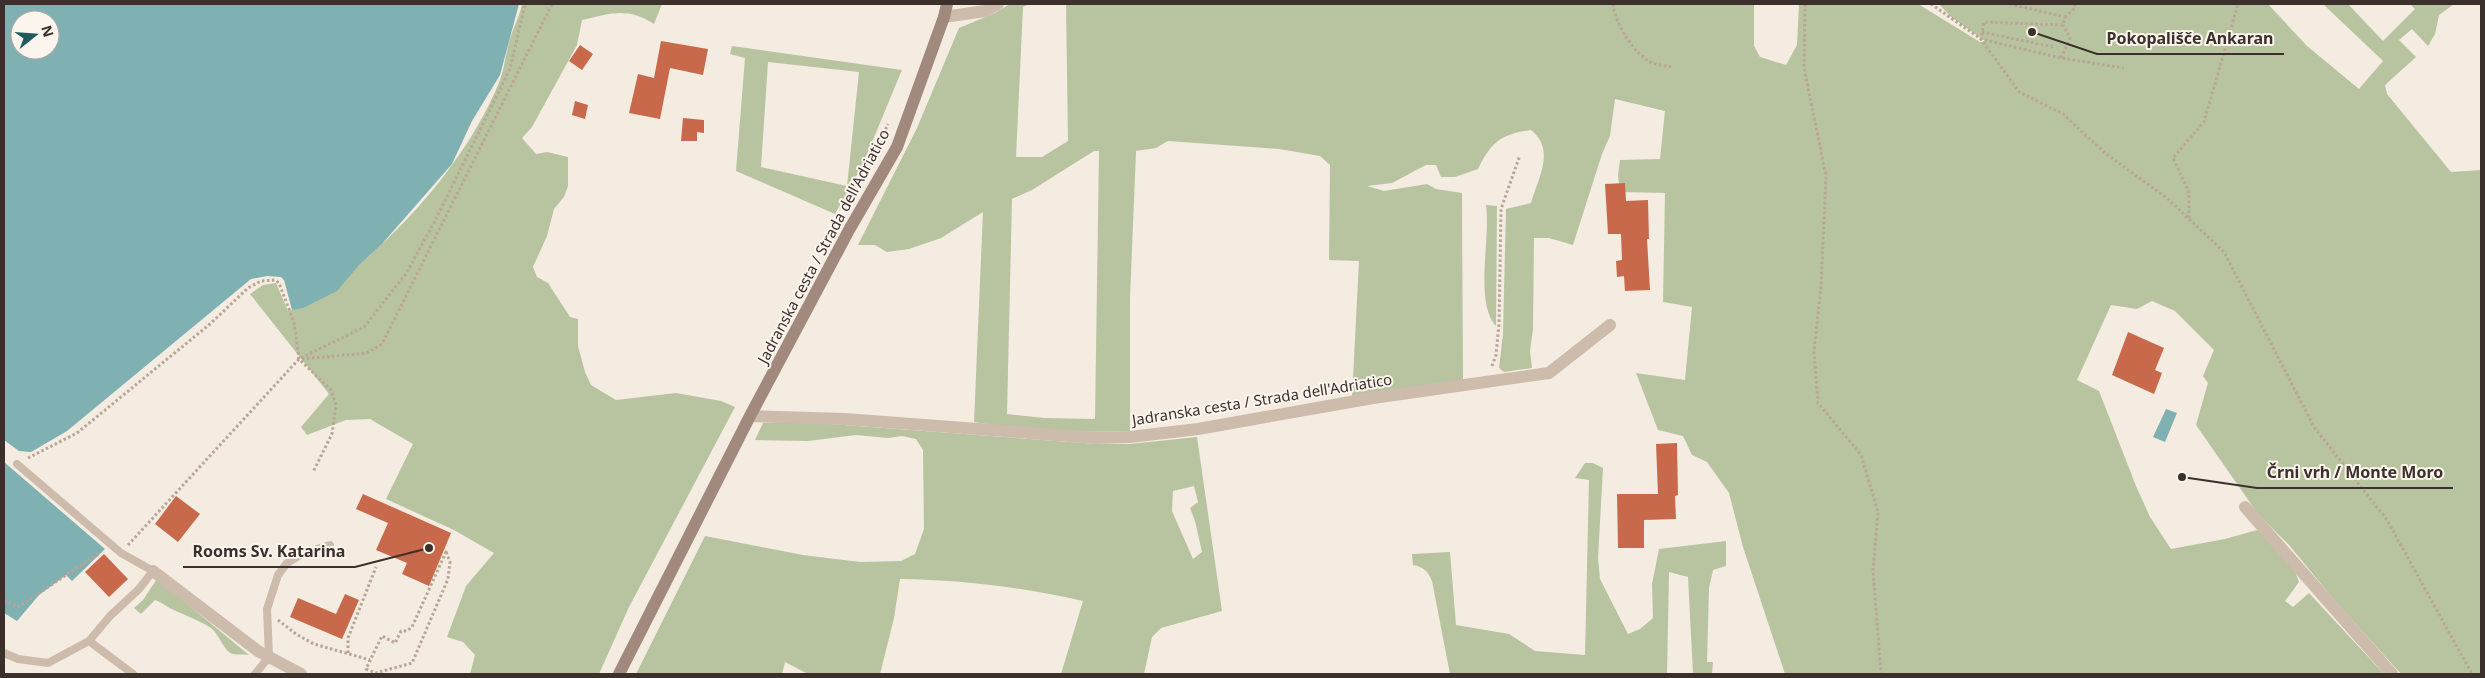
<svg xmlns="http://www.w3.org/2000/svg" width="2485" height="678" font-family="'Noto Sans',sans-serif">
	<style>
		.green { fill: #b8c4a0; fill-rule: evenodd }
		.water { fill: #7fb0b2; fill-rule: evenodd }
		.building { fill: #c8694b }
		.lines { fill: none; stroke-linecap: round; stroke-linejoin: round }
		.path { stroke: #b9a596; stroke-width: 3; stroke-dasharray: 2.5 2.5; stroke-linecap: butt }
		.lane { stroke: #cdbbac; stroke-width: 8 }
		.street { stroke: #cdbbac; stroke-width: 12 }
		.secondary { stroke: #a18a7d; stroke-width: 12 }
		.labels { text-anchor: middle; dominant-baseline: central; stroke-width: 4; stroke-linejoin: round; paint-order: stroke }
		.street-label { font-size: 15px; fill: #3b302b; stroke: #fbf5ee }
		.leader { fill: none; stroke: #3b302b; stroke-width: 2 }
		.callout-dot { fill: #3b302b; stroke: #fbf5ee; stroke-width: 2 }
		.callout-label { font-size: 16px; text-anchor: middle; font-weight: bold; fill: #3b302b; stroke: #fbf5ee; stroke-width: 4; stroke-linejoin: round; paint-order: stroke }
	</style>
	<rect width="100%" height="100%" fill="#f4ebe1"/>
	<!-- green -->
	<g class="green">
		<path d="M522,4H662L654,24C628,7 611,13 582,20L577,45L532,127L522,138L536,154L547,152L568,157V186L564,197L554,209L547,236L533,267L537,277L548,283L570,317L578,319V346L585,372L591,385L616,400L676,393L721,401L735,407L629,607L599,674H470L475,655L463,642L447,637L466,586L494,553L454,530L386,499L413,444L370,419L346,420L307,435L301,427L329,394L250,294L263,285L276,283L288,311C309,306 325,291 342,278C405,230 471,154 500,80C504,69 505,58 508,47C511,31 519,19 522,4Z"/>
		<path d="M1010,4H1030L1023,7L1016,157H1042L1068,141L1066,4H1754V46L1760,57L1786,65L1797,45L1799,4H1918L1980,42L1985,41L1951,17L1939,4H2268L2307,46L2359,89L2383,61L2323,4H2348L2383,41L2415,9L2410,4H2454L2439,15L2435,34L2428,46L2412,29L2399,40L2416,57L2385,85L2387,94L2451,172L2481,170V674H2401L2336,602L2289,545L2258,514L2196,425L2208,383L2203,376L2214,350L2175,311L2152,301L2137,309L2111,305L2077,380L2099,391L2136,486L2150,517L2171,549L2225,539L2257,530C2275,545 2292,559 2299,582L2285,601L2293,607L2309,593L2384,674H1785L1743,547L1729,493L1707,462L1692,455L1683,436L1658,430L1636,373L1685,380L1692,307L1663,302L1665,193L1620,192L1618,175L1620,160L1660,159L1665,111L1615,99L1610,136L1602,154L1573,245L1549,238H1534L1533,329L1530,351L1532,368L1504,372L1499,368L1503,334L1506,209L1531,203C1538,178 1556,150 1531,130C1501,134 1491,142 1478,169L1455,177H1441L1436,165H1426L1392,183L1367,186L1384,191L1427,184L1436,189L1462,193L1463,381L1352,397L1359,261L1329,260L1330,165L1320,156L1279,149L1168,141L1156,148L1136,151L1130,299V431C1079,433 1025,431 974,422L983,212L941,238L909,249L887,252L875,245H858L917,128L959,28L995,13ZM1094,151H1099L1095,419L1044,418L1007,414L1012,199L1032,190Z"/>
		<path d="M732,46L902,70L862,166L835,214L736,171L745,58L730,54ZM768,62L859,72L847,186L761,167Z"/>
		<path d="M1486,205L1497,206L1496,326C1474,303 1491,237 1486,205Z"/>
		<path d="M803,422L1097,444H1130L1197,437L1222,611L1161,628L1152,637L1144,674H1061L1083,601C1022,587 962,580 900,579L894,618L880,674H808L785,662L782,674H636L705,536L803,555L860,562L901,561L915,554L924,529L923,450L916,439L902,436L888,438L856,435L808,441L755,440L763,423ZM1194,486L1198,502L1190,508L1195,521L1202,552L1193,559L1172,511L1173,491Z"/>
		<path d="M1585,463H1593L1603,468L1598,558L1600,579L1628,634L1640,629L1653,618L1652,584L1659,549L1726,541V566L1713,570L1709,588L1707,662H1713L1712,674H1693L1688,577L1669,572L1667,674H1450L1432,581C1428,571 1423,567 1413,565L1412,554L1450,552L1456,625L1509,634L1535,651L1585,655L1589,480L1575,478Z"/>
		<path d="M157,579L249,655C244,654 237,655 233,654C224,652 220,635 211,628C200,621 187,616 176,611C168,608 163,603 155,600L141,614L134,608L143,600Z"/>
	</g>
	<!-- water -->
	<g class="water">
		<path d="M4,4H519L500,75L472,121L452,164L382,244L359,265L337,291L303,308L292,310L284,280L281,277L267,276L251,279L67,431L31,452L19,451L4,440ZM20,20H50V50H20Z"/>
		<path d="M2166,409L2177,413L2165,442L2153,437Z"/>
		<path d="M4,462L105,549L72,581L66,575L39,595L17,621L4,613Z"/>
	</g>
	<!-- building -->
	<g class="building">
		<path d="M661,41L708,49L703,75L670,68L660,119L629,113L638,74L654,78Z"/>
		<path d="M580,45L593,54L582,70L569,61Z"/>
		<path d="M575,101L588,105L585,119L572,115Z"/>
		<path d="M683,118L704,120V133L697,132V141H681Z"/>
		<path d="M1625,183L1626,201L1648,200L1649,239H1647L1650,290L1625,291L1624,276L1617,277L1616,261L1622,260L1621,234H1608L1605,184Z"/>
		<path d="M2128,332L2164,348L2155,370L2162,373L2154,394L2112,375Z"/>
		<path d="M1677,443L1678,495L1675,496L1676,519L1644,520V548H1618L1617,494H1658L1656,444Z"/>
		<path d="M363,494L451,533L429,586L402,574L407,563L376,550L388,523L356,509Z"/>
		<path d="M176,496L200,514L178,542L155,524Z"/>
		<path d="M104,554L128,579L109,597L85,572Z"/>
		<path d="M345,594L359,600L342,639L290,617L298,598L336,614Z"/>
	</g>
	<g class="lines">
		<!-- path -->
		<g class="path">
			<path d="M1613,4C1615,24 1634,54 1652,63C1658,65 1666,66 1672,67"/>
			<path d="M1805,4L1804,68L1826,176L1821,286L1814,352L1818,403L1861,455L1878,512L1873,570L1881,674"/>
			<path d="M1931,4L1981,39L2019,92L2063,114L2105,153L2168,199L2224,252L2314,427L2387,520L2472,674"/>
			<path d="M2010,4L2065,17L2063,25L1984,22L1981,39L2061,58L2124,68"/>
			<path d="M2065,17L2073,10L2075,4"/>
			<path d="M1982,32L2053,47"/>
			<path d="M2061,58L2070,38L2063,25"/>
			<path d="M875,152L888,124"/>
			<path d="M2189,218V192L2173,158L2204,122L2238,4"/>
			<path d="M302,359L367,353L382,344L552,4"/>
			<path d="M1492,366L1496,355L1499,324L1501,209L1520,155"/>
			<path d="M28,458L77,433L210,324L248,288L261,281L275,280L279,283L294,322L299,359L331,390L336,405L332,434L313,472"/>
			<path d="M128,545L299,359L364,327L405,275L434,223L510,69L525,4"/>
			<path d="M446,552L450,562L448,579L412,663L376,673L366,669L382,636L395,643L401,631H407L412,627Z"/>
			<path d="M4,600L18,607L101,552"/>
			<path d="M278,620L296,634L314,644L370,660"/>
			<path d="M348,653V638L376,567"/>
		</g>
		<!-- lane -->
		<g class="lane">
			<path d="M89,641L133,674"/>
			<path d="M4,653L18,659L48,663L89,641L110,616L139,589L153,571L121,553L17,464"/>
			<path d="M255,674L269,657L267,609L278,575L287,563L302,554L330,545"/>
		</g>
		<!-- street -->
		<g class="street">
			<path d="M944,17L985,11L998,4"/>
			<path d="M750,416L845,419L1096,438L1130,437L1198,429L1373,398L1549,373L1610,325"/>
			<path d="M2245,507L2392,674"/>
			<path d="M153,571L258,651L301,674"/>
		</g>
		<!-- secondary -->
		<path class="secondary" d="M619,674L750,416L849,230L897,147L944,17L947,4"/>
	</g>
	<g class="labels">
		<!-- street labels -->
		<g class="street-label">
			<text transform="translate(823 246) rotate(-62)">Jadranska cesta / Strada dell'Adriatico</text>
			<text transform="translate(1262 399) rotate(-9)">Jadranska cesta / Strada dell'Adriatico</text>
		</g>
	</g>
	<!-- callouts -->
	<path class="leader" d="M2032 32L2097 54H2284M2182 477L2257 488H2453M429 548L355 567H183"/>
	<g class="callout-dot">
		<circle cx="2032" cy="32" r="5"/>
		<circle cx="2182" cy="477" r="5"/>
		<circle cx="429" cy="548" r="5"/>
	</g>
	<g class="callout-label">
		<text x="2190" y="44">Pokopališče Ankaran</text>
		<text x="2355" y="478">Črni vrh / Monte Moro</text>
		<text x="269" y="557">Rooms Sv. Katarina</text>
	</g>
	<!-- border -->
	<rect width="2485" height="678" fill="none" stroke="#3b302b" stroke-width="10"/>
	<!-- north arrow -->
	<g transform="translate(35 35) rotate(73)"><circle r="24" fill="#fbf5ee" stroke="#aea6a0"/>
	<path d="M0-4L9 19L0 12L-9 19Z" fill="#1f5a5e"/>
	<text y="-8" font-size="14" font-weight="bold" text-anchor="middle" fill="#3b302b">N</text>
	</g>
</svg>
